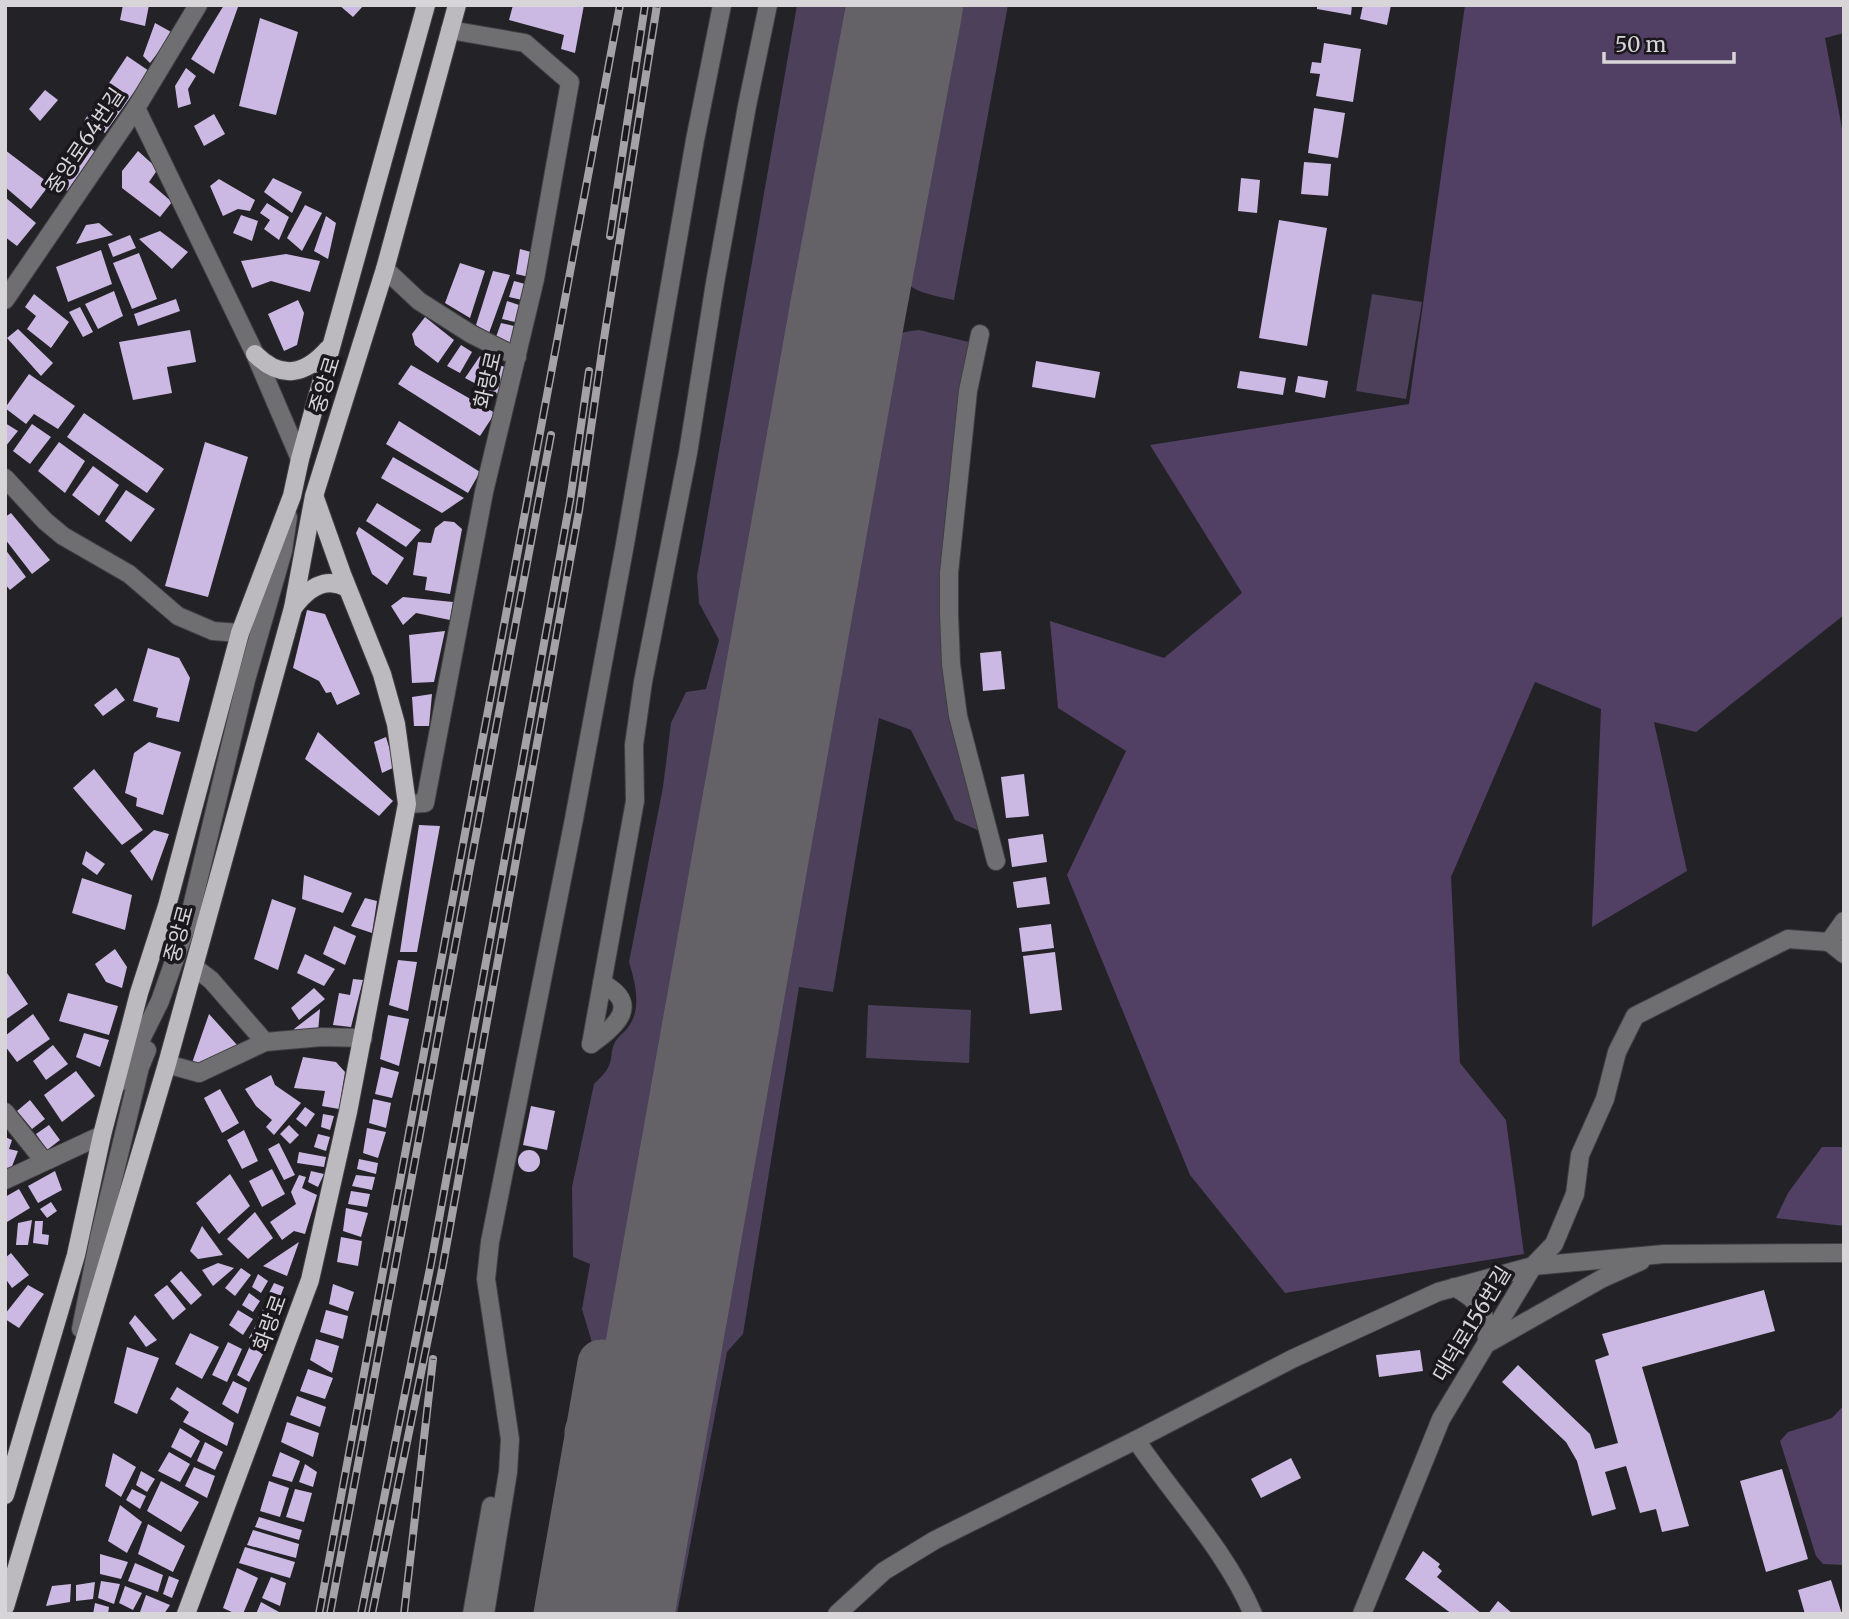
<svg xmlns="http://www.w3.org/2000/svg" width="1849" height="1619" viewBox="0 0 1849 1619" font-family="Merriweather,'Noto Sans KR',serif">
	<style>
		.green { fill: #4c405b }
		.forest { fill: #514064 }
		.lines { fill: none; stroke-linecap: round; stroke-linejoin: round }
		.taxiway { stroke: #646266; stroke-width: 47 }
		.runway { stroke: #646266; stroke-width: 116 }
		.building { fill: #cbb8e3 }
		.minor-casing { stroke: #403f42; stroke-width: 20 }
		.major-casing { stroke: #403f42; stroke-width: 20 }
		.minor { stroke: #6f6e70; stroke-width: 18 }
		.major { stroke: #bdbabf; stroke-width: 18 }
		.rail-casing { stroke: #a4a2a6; stroke-width: 8 }
		.rail { stroke: #1a181c; stroke-width: 5; stroke-dasharray: 16; stroke-linecap: butt }
		.labels { text-anchor: middle; stroke-width: 7; stroke-linejoin: round; paint-order: stroke }
		.street-label { font-size: 21px; fill: #d7d5d8; stroke: #1a181c }
	</style>
	<rect width="100%" height="100%" fill="#232226"/>
	<g class="green">
		<path d="M797 5H883L634 1389 613 1380 617 1355 593 1346 582 1309 590 1264 573 1257 572 1187 594 1084C600 1078 607 1072 610 1063 612 1057 611 1052 613 1047 616 1036 624 1034 629 1026 642 1007 635 982 629 962L663 787 671 723 686 692 706 689 719 640 699 603 697 576Z"/>
		<path d="M937 5H1008L954 300C919 293 895 288 890 248Z"/>
		<path d="M1372 294 1422 302 1406 399 1356 391Z"/>
		<path d="M919 330 969 342 956 420 944 529 943 646 982 832 955 820 911 730 879 718 833 992 799 987 743 1334 727 1352 677 1614H643L870 362C879 340 896 332 919 330Z"/>
		<path d="M868 1005 971 1010 969 1063 866 1058Z"/>
	</g>
	<g class="forest">
		<path d="M1465 5H1844V33L1825 38 1844 139V615L1696 732 1654 722 1687 871 1592 927 1601 709 1535 682 1451 877 1460 1063 1506 1120 1524 1254 1285 1293 1190 1175 1067 875 1126 751 1058 708 1050 621 1164 658 1242 593 1150 445 1409 404Z"/>
		<path d="M1822 1147H1844V1226L1776 1218 1788 1193Z"/>
		<path d="M1844 1405V1565L1823 1564 1816 1556 1780 1441 1788 1432 1832 1418Z"/>
	</g>
	<g class="lines">
		<g class="taxiway">
			<path d="M588 1432C602 1415 621 1417 641 1411L655 1393"/>
			<path d="M557 1614 601 1363"/>
		</g>
		<path class="runway" d="M616 1614 848 309 905 5"/>
	</g>
	<g class="building">
		<path d="M123 5H149L145 26 120 20Z"/>
		<path d="M224 5 238 7 214 74 191 59Z"/>
		<path d="M339 5H364L353 17Z"/>
		<path d="M513 5H584L575 53 561 49 564 35 509 20Z"/>
		<path d="M1317 5H1352L1351 15 1317 9Z"/>
		<path d="M1363 5H1391L1387 25 1360 19Z"/>
		<path d="M260 18 298 32 276 115 239 106Z"/>
		<path d="M155 23 173 33 150 63 143 56Z"/>
		<path d="M1324 43 1361 49 1353 102 1316 96 1320 74 1310 73 1312 62 1321 63Z"/>
		<path d="M127 56 149 71 105 133 84 121Z"/>
		<path d="M186 68 196 76 188 89 191 104 178 108 175 86Z"/>
		<path d="M45 90 58 100 40 121 29 109Z"/>
		<path d="M1314 108 1345 113 1338 158 1308 153Z"/>
		<path d="M214 114 225 134 204 146 194 126Z"/>
		<path d="M83 142 95 152 67 191 62 187 66 168Z"/>
		<path d="M5 150 50 184 31 209 5 187Z"/>
		<path d="M138 151 158 169 149 182 172 202 160 217 122 188V171Z"/>
		<path d="M1304 162 1331 164 1328 196 1301 194Z"/>
		<path d="M273 178 302 192 292 213 264 192Z"/>
		<path d="M1241 178 1260 180 1257 213 1238 211Z"/>
		<path d="M219 179 255 200 250 211 238 209 223 216 210 186Z"/>
		<path d="M5 197 36 223 17 246 5 237Z"/>
		<path d="M267 203 289 217 279 240 264 229 270 220 260 213Z"/>
		<path d="M305 205 322 213 302 251 287 238Z"/>
		<path d="M241 215 258 221 252 241 233 233Z"/>
		<path d="M326 216 336 223 328 259 314 251Z"/>
		<path d="M1279 220 1327 228 1307 346 1259 338Z"/>
		<path d="M99 223 113 235 76 244 86 225Z"/>
		<path d="M160 231 188 252 172 269 139 239Z"/>
		<path d="M130 235 136 248 113 257 108 244Z"/>
		<path d="M520 249 531 252 529 277 516 274Z"/>
		<path d="M101 250 112 284 68 302 56 267Z"/>
		<path d="M139 253 157 299 132 309 113 263Z"/>
		<path d="M286 254 320 261 310 292 271 281 252 288 241 261Z"/>
		<path d="M460 263 485 271 470 318 445 303Z"/>
		<path d="M493 271 510 275 489 333 476 325Z"/>
		<path d="M514 281 525 284 522 300 509 297Z"/>
		<path d="M114 291 123 316 98 329 85 304Z"/>
		<path d="M34 294 69 322 51 348 27 329 36 316 25 307Z"/>
		<path d="M176 299 180 311 138 326 134 314Z"/>
		<path d="M298 300 304 313 297 345 284 351 268 314Z"/>
		<path d="M507 301 519 305 515 322 502 319Z"/>
		<path d="M80 307 93 332 83 337 69 312Z"/>
		<path d="M425 317 454 340 438 363 415 345 412 334Z"/>
		<path d="M501 323 514 326 510 344 496 337Z"/>
		<path d="M18 329 53 363 41 376 7 338Z"/>
		<path d="M190 330 196 362 167 367 172 393 133 400 119 342Z"/>
		<path d="M461 345 472 352 460 373 447 366Z"/>
		<path d="M480 356 491 361 478 385 465 378Z"/>
		<path d="M1036 361 1100 372 1095 398 1032 387Z"/>
		<path d="M496 364 508 368 496 397 482 389Z"/>
		<path d="M411 365 495 413 480 436 398 384Z"/>
		<path d="M1240 371 1286 378 1283 395 1237 388Z"/>
		<path d="M29 374 75 406 58 429 34 414 26 424 5 408Z"/>
		<path d="M1298 376 1328 381 1325 398 1295 392Z"/>
		<path d="M84 413 164 469 147 493 67 437Z"/>
		<path d="M399 421 480 472 468 493 386 444Z"/>
		<path d="M5 423 18 431 5 447Z"/>
		<path d="M32 424 51 437 30 464 13 451Z"/>
		<path d="M59 442 85 461 65 493 38 471Z"/>
		<path d="M205 442 248 457 208 597 165 586Z"/>
		<path d="M393 457 464 498 442 513 381 478Z"/>
		<path d="M93 466 119 485 99 516 72 495Z"/>
		<path d="M126 490 155 509 131 542 105 521Z"/>
		<path d="M377 503 421 530 406 547 366 521Z"/>
		<path d="M11 513 50 560 32 574 5 539V517Z"/>
		<path d="M444 521 454 522 462 529 450 594 425 590 427 577 413 575 418 542 431 543 435 528Z"/>
		<path d="M359 527 404 558 387 585 372 574 356 533Z"/>
		<path d="M5 549 26 577 10 590 5 584Z"/>
		<path d="M403 597 453 602 450 620 416 613 403 625 391 606Z"/>
		<path d="M307 610 325 614 360 694 337 705 331 692 326 693 319 681 293 668Z"/>
		<path d="M445 631 434 682 412 683 409 635Z"/>
		<path d="M148 648 179 658 190 678 179 722 156 717 158 708 133 701Z"/>
		<path d="M1001 651 1005 689 983 691 980 653Z"/>
		<path d="M116 688 125 700 103 716 94 705Z"/>
		<path d="M432 694 429 726H414L412 697Z"/>
		<path d="M318 732 393 801 379 816 305 759Z"/>
		<path d="M386 737 395 767 382 773 374 742Z"/>
		<path d="M149 742 181 752 163 815 136 806 137 798 125 793 134 753Z"/>
		<path d="M94 769 143 830 122 845 73 788Z"/>
		<path d="M1024 774 1029 816 1006 818 1001 777Z"/>
		<path d="M419 825 440 826 417 952H400Z"/>
		<path d="M154 830 169 834 152 881 130 851Z"/>
		<path d="M1043 834 1047 862 1012 867 1008 839Z"/>
		<path d="M86 851 105 864 97 875 82 864Z"/>
		<path d="M304 875 352 893 343 913 302 899Z"/>
		<path d="M1046 877 1050 904 1017 908 1013 882Z"/>
		<path d="M82 878 132 895 125 930 72 913Z"/>
		<path d="M365 898 377 901 372 933 351 926Z"/>
		<path d="M272 899 296 908 278 970 254 959Z"/>
		<path d="M1051 924 1054 948 1022 952 1019 928Z"/>
		<path d="M334 926 356 936 345 965 323 954Z"/>
		<path d="M115 949 127 967 122 988 106 982 95 964Z"/>
		<path d="M1055 952 1062 1010 1030 1014 1023 956Z"/>
		<path d="M305 954 335 969 324 986 297 973Z"/>
		<path d="M398 960 417 962 408 1011 389 1005Z"/>
		<path d="M5 970 28 1004 5 1020Z"/>
		<path d="M353 979 363 980 351 1027 333 1025 339 993 350 995Z"/>
		<path d="M314 988 325 999 299 1020 291 1008Z"/>
		<path d="M68 993 118 1006 109 1035 59 1021Z"/>
		<path d="M320 1009 318 1032 295 1035 294 1029Z"/>
		<path d="M33 1014 50 1039 17 1062 5 1046V1036Z"/>
		<path d="M209 1014 238 1046 199 1065 192 1063Z"/>
		<path d="M388 1015 409 1019 399 1066 380 1059Z"/>
		<path d="M84 1033 109 1040 100 1067 76 1057Z"/>
		<path d="M53 1045 68 1064 46 1080 33 1061Z"/>
		<path d="M303 1057 336 1062 345 1072 339 1109 322 1106 325 1091 294 1088Z"/>
		<path d="M381 1067 399 1072 392 1098 375 1094Z"/>
		<path d="M76 1071 95 1096 62 1122 44 1095Z"/>
		<path d="M271 1075 275 1085 301 1103 274 1135 266 1127 272 1120 256 1106 245 1089Z"/>
		<path d="M220 1089 239 1123 222 1133 204 1098Z"/>
		<path d="M373 1099 391 1103 386 1128 369 1123Z"/>
		<path d="M30 1100 45 1119 32 1129 17 1111Z"/>
		<path d="M531 1106 555 1111 547 1150 523 1145Z"/>
		<path d="M305 1107 315 1114 306 1127 296 1119Z"/>
		<path d="M323 1114 334 1116 330 1130 321 1127Z"/>
		<path d="M49 1125 60 1140 47 1150 36 1134Z"/>
		<path d="M289 1125 299 1135 290 1144 280 1134Z"/>
		<path d="M367 1128 386 1132 378 1158 363 1153Z"/>
		<path d="M244 1130 258 1161 242 1169 227 1140Z"/>
		<path d="M318 1134 330 1137 326 1151 314 1147Z"/>
		<path d="M5 1137 12 1140 9 1149 18 1151 11 1169 5 1167Z"/>
		<path d="M279 1143 295 1175 284 1180 268 1149Z"/>
		<circle cx="529" cy="1161" r="11"/>
		<path d="M299 1152 326 1157 324 1167 297 1163Z"/>
		<path d="M359 1159 378 1163 376 1174 357 1169Z"/>
		<path d="M272 1169 285 1194 262 1207 249 1181Z"/>
		<path d="M55 1171 62 1190 38 1203 28 1186Z"/>
		<path d="M311 1171 324 1174 318 1187 308 1182Z"/>
		<path d="M230 1174 250 1206 219 1234 196 1203Z"/>
		<path d="M299 1175 306 1177 302 1188 317 1195 305 1234 294 1231 282 1240 270 1222 296 1204 291 1192Z"/>
		<path d="M356 1175 375 1177 372 1190 352 1186Z"/>
		<path d="M19 1189 30 1208 7 1222 5 1219V1197Z"/>
		<path d="M351 1191 370 1194 367 1207 348 1204Z"/>
		<path d="M51 1202 57 1211 47 1218 40 1209Z"/>
		<path d="M346 1208 368 1213 361 1237 343 1231Z"/>
		<path d="M255 1212 273 1238 248 1259 227 1239Z"/>
		<path d="M32 1220 28 1245H16L18 1223Z"/>
		<path d="M35 1221H43L42 1234 49 1235 48 1245 33 1243Z"/>
		<path d="M202 1226 223 1255 198 1259 190 1251Z"/>
		<path d="M341 1237 362 1241 358 1266 337 1262Z"/>
		<path d="M299 1242 287 1276 263 1266Z"/>
		<path d="M11 1253 29 1275 12 1288 5 1278V1258Z"/>
		<path d="M218 1263 234 1268 213 1286 202 1270Z"/>
		<path d="M241 1268 251 1275 235 1296 225 1288Z"/>
		<path d="M181 1271 202 1295 191 1305 170 1281Z"/>
		<path d="M258 1274 268 1281 261 1293 252 1287Z"/>
		<path d="M274 1283 284 1287 278 1302 267 1297Z"/>
		<path d="M333 1284 354 1292 348 1311 329 1304Z"/>
		<path d="M28 1285 44 1294 19 1328 5 1319V1314Z"/>
		<path d="M167 1285 186 1309 173 1320 154 1295Z"/>
		<path d="M1764 1290 1775 1331 1642 1367 1689 1526 1662 1532 1656 1509 1640 1513 1626 1466 1605 1472 1616 1509 1592 1516 1577 1461 1566 1442 1502 1382 1518 1365 1590 1434 1595 1449 1618 1443 1595 1360 1609 1355 1602 1334Z"/>
		<path d="M249 1293 260 1301 253 1312 242 1305Z"/>
		<path d="M266 1304 277 1309 269 1325 258 1318Z"/>
		<path d="M238 1310 253 1319 243 1335 229 1325Z"/>
		<path d="M326 1310 348 1316 343 1339 320 1332Z"/>
		<path d="M135 1315 157 1340 146 1347 129 1323Z"/>
		<path d="M257 1323 270 1331 262 1347 249 1338Z"/>
		<path d="M190 1333 219 1347 202 1379 175 1364Z"/>
		<path d="M316 1339 339 1346 332 1373 310 1360Z"/>
		<path d="M228 1342 242 1349 227 1382 212 1375Z"/>
		<path d="M250 1346 263 1354 249 1382 237 1375Z"/>
		<path d="M127 1347 159 1358 137 1414 114 1403Z"/>
		<path d="M1420 1350 1423 1371 1379 1377 1376 1355Z"/>
		<path d="M308 1369 333 1378 325 1399 300 1391Z"/>
		<path d="M233 1381 247 1388 238 1414 222 1404Z"/>
		<path d="M177 1387 234 1423 227 1446 183 1422 189 1412 170 1399Z"/>
		<path d="M297 1396 326 1407 320 1427 290 1415Z"/>
		<path d="M287 1422 319 1433 313 1457 281 1442Z"/>
		<path d="M180 1428 200 1441 191 1458 171 1447Z"/>
		<path d="M205 1442 223 1452 215 1470 197 1461Z"/>
		<path d="M169 1452 190 1464 180 1482 158 1471Z"/>
		<path d="M280 1452 300 1461 292 1482 272 1476Z"/>
		<path d="M113 1453 136 1467 121 1497 105 1486Z"/>
		<path d="M1291 1458 1301 1478 1261 1498 1251 1479Z"/>
		<path d="M305 1464 317 1472 313 1487 299 1482Z"/>
		<path d="M194 1467 215 1476 207 1498 185 1486Z"/>
		<path d="M1782 1469 1808 1559 1766 1572 1740 1481Z"/>
		<path d="M141 1471 155 1479 147 1492 136 1485Z"/>
		<path d="M161 1481 199 1502 181 1532 147 1511Z"/>
		<path d="M269 1481 289 1488 280 1517 260 1511Z"/>
		<path d="M132 1489 146 1496 140 1509 126 1500Z"/>
		<path d="M295 1489 312 1493 304 1522 286 1517Z"/>
		<path d="M120 1505 142 1522 127 1553 108 1541Z"/>
		<path d="M259 1517 302 1530 299 1540 255 1527Z"/>
		<path d="M148 1524 185 1546 173 1572 138 1554Z"/>
		<path d="M253 1530 299 1544 296 1558 247 1545Z"/>
		<path d="M245 1547 295 1562 290 1578 239 1563Z"/>
		<path d="M1423 1551 1440 1564 1438 1567 1442 1571 1437 1577 1482 1614H1452L1405 1579Z"/>
		<path d="M100 1554 128 1562 121 1579 100 1574Z"/>
		<path d="M135 1563 163 1575 158 1592 128 1581Z"/>
		<path d="M237 1568 258 1578 243 1614H236L223 1608Z"/>
		<path d="M169 1576 179 1580 172 1598 163 1594Z"/>
		<path d="M271 1577 286 1583 280 1606 262 1598Z"/>
		<path d="M1831 1580 1842 1614H1805L1798 1590Z"/>
		<path d="M101 1581 120 1584 114 1604 98 1598Z"/>
		<path d="M95 1582 93 1599 76 1601V1585Z"/>
		<path d="M71 1584 70 1602 46 1606 52 1586Z"/>
		<path d="M125 1586 142 1593 133 1610 119 1603Z"/>
		<path d="M146 1595 170 1605 164 1614 140 1612Z"/>
		<path d="M1498 1601 1513 1614H1488Z"/>
		<path d="M261 1602 279 1612 278 1614H256Z"/>
		<path d="M95 1603 109 1607 108 1614H93Z"/>
	</g>
	<g class="lines">
		<defs>
			<g id="minor">
				<path d="M136 108 255 354 300 459"/>
				<path d="M385 269 419 301 471 334 517 357"/>
				<path d="M5 300 136 108 198 5"/>
				<path d="M980 334 968 391 949 573V614L951 664 958 716 996 861"/>
				<path d="M5 478 45 521 63 536 129 574 178 616 213 631 240 633"/>
				<path d="M407 804 425 803 484 492 535 279 570 82 525 43 450 30"/>
				<path d="M1829 942 1844 921"/>
				<path d="M1829 942 1844 954"/>
				<path d="M194 967 211 980 265 1042"/>
				<path d="M591 1044 635 801 634 745 643 682 688 453 715 283 747 106 768 5"/>
				<path d="M591 1044C617 1026 641 1004 602 983"/>
				<path d="M167 1064 199 1073 265 1042 322 1037 363 1038"/>
				<path d="M120 1082 160 1001 189 919 246 680 283 551 288 517"/>
				<path d="M5 1112 44 1161"/>
				<path d="M5 1180 102 1135"/>
				<path d="M1454 1287C1479 1300 1488 1313 1487 1342"/>
				<path d="M81 1329 99 1238 140 1067 147 1050"/>
				<path d="M1490 1342 1603 1278 1641 1261"/>
				<path d="M1136 1440C1175 1498 1225 1549 1253 1614"/>
				<path d="M472 1614 491 1506"/>
				<path d="M485 1614 508 1472 510 1439 486 1279 490 1242 574 819 625 544 695 140 722 5"/>
				<path d="M837 1614 884 1571 935 1540 1136 1440 1292 1359 1438 1292 1533 1266 1664 1254 1844 1253"/>
				<path d="M1362 1614 1441 1419 1533 1266 1554 1244 1575 1194 1580 1155 1605 1099 1617 1052 1635 1016 1788 939 1829 942"/>
			</g>
			<g id="major">
				<path d="M255 354C281 380 305 375 328 349"/>
				<path d="M293 608C306 590 325 575 347 588"/>
				<path d="M5 1495 76 1255 102 1135 139 993 167 906 240 633 292 496 300 459 426 5"/>
				<path d="M5 1607 167 1064 293 608 314 496 385 269 457 5"/>
				<path d="M186 1614 310 1280 348 1112 407 804 396 724 382 674 342 574 315 498"/>
			</g>
		</defs>
		<use href="#minor" class="minor-casing"/>
		<use href="#major" class="major-casing"/>
		<use href="#minor" class="minor"/>
		<use href="#major" class="major"/>
		<defs>
			<g id="rail">
				<path d="M610 236 645 5"/>
				<path d="M319 1614 620 5"/>
				<path d="M330 1614 551 435"/>
				<path d="M361 1614 431 1263 570 501 589 371"/>
				<path d="M372 1614 443 1265 579 511 603 345 657 5"/>
				<path d="M404 1614 433 1359"/>
			</g>
		</defs>
		<use href="#rail" class="rail-casing"/>
		<use href="#rail" class="rail"/>
	</g>
	<g class="labels">
		<g class="street-label">
			<text transform="translate(85 141) rotate(-56)" y="7">중앙로64번길</text>
			<text transform="translate(488 380) rotate(-77)" y="7">화랑로</text>
			<text transform="translate(325 385) rotate(-73)" y="7">중앙로</text>
			<text transform="translate(179 934) rotate(-75)" y="7">중앙로</text>
			<text transform="translate(270 1323) rotate(-70)" y="7">화랑로</text>
			<text transform="translate(1472 1324) rotate(-59)" y="7">대덕로156번길</text>
		</g>
	</g>
	<rect width="1849" height="1619" fill="none" stroke="#d7d5d8" stroke-width="14"/>
	<path d="M1604 52v10h130v-10" fill="none" stroke="#d7d5d8" stroke-width="3.5"/>
	<text x="1615" y="52" font-size="21" fill="#d7d5d8" stroke="#1a181c" stroke-width="5" paint-order="stroke">50 m</text>
</svg>
